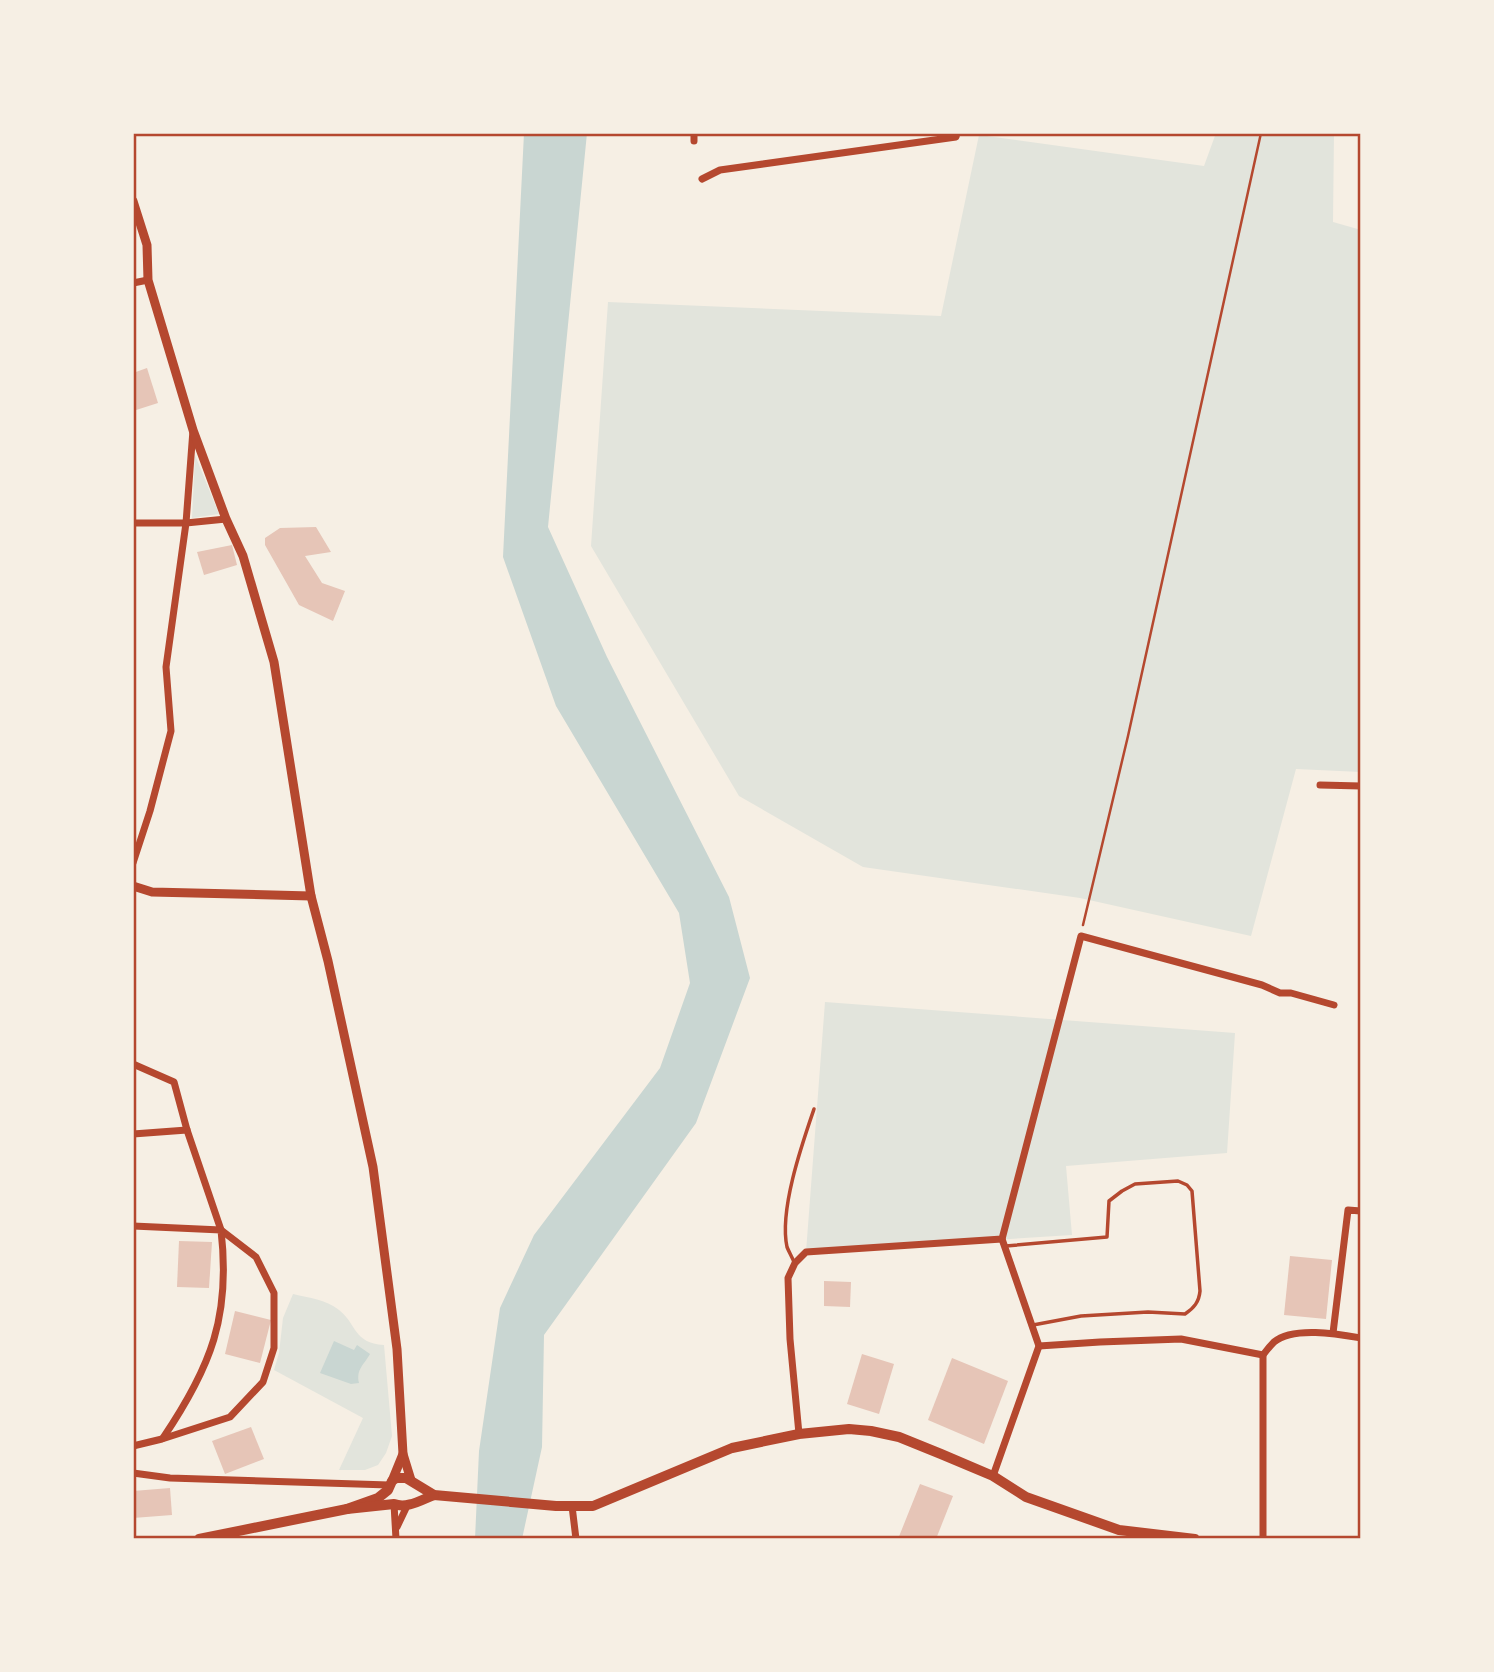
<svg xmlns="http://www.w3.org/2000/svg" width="1494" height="1672" viewBox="0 0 1494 1672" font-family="'Nunito Sans',sans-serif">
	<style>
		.green { fill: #e2e4dc }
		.water { fill: #c9d6d2 }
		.building { fill: #e6c5b7 }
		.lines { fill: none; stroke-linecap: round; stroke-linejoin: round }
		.path { stroke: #b5482f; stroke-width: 2.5 }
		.service { stroke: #b5482f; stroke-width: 3.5 }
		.minor { stroke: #b5482f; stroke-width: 7 }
		.tertiary { stroke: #b5482f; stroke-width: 9 }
		.secondary { stroke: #b5482f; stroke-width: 10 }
		.neatline { fill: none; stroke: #b5482f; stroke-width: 2.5 }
	</style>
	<rect width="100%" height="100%" fill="#f6efe4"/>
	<g class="green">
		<path d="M1216 133H1334L1333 222 1361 230V772L1296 769 1251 936 1080 898 863 867 739 796 591 546 608 302 941 316 979 135 1204 166Z"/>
		<path d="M195 455 219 514 192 518Z"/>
		<path d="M825 1002 1235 1033 1227 1153 1066 1166 1072 1235 806 1252Z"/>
		<path d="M293 1294C310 1298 325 1299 339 1310 357 1324 353 1343 384 1345L392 1436 386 1453 378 1465 365 1470H339L363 1418 274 1370 279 1353 283 1318Z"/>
	</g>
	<g class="water">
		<path d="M524 133H587L548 527 607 657 729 897 750 978 696 1123 544 1335 542 1447 522 1539H475L479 1451 500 1308 534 1235 660 1068 690 983 679 913 556 706 503 557Z"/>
		<path d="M334 1341 354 1350 357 1345 370 1354C364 1365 356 1369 359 1383L351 1384 320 1373Z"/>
	</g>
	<g class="building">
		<path d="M147 368 158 403 133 411V373Z"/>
		<path d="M316 527 331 552 305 556 322 583 345 591 333 621 299 605 265 545V538L280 528Z"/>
		<path d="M232 545 237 565 204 575 197 552Z"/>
		<path d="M179 1241 212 1242 209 1288 177 1287Z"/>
		<path d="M1290 1256 1332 1260 1326 1319 1284 1315Z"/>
		<path d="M824 1281 851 1282 850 1307 824 1306Z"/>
		<path d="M235 1311 271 1320 260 1363 225 1354Z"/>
		<path d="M862 1354 894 1364 879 1414 847 1404Z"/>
		<path d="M952 1358 1008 1381 984 1444 928 1420Z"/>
		<path d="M251 1427 264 1459 225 1474 212 1441Z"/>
		<path d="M920 1484 953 1496 936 1539H898Z"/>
		<path d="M170 1488 172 1515 133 1518V1491Z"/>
	</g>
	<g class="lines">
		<path class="path" d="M1083 925 1128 736 1261 133"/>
		<g class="service">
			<path d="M1006 1246 1107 1237 1109 1201 1122 1191 1135 1184 1178 1181 1187 1185 1192 1191 1200 1291C1199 1302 1194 1308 1185 1314L1148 1312 1081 1316 1033 1325"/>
			<path d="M794 1262C792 1257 789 1252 787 1247 779 1210 802 1144 814 1109"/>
		</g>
		<g class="minor">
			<path d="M694 141V133"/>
			<path d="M702 179 720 170 956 137 957 133"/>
			<path d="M133 283 148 280"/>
			<path d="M133 523H186L226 519"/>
			<path d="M1320 785 1361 786"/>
			<path d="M133 863 150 811 171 731 166 667 186 523 193 430"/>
			<path d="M133 1064 174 1082 187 1130 221 1230 256 1257 274 1293V1348L263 1382 230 1417 162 1439 133 1446"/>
			<path d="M133 1134 187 1130"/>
			<path d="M133 1226 221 1230C231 1316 211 1367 163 1438"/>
			<path d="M1333 1333 1348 1210 1361 1211"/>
			<path d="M1039 1346 1100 1342 1181 1339 1263 1355"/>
			<path d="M799 1434 790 1339 788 1278 795 1263 806 1252 1002 1239 1081 936 1262 985 1280 993H1291L1334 1005"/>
			<path d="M133 1473 170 1478 389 1485"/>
			<path d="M993 1476 1039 1346 1002 1239"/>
			<path d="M394 1504 396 1539"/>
			<path d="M572 1506 576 1539"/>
			<path d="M397 1527 407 1506"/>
			<path d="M1263 1539V1355C1266 1351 1270 1346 1274 1342 1293 1326 1338 1334 1361 1338"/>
		</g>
		<g class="tertiary">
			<path d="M133 201 147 245 148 280 193 430 226 519 243 556 274 662 311 896 328 961 373 1167 397 1349 403 1454 411 1480"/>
			<path d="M133 886 152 892 311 896"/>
			<path d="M392 1481 403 1454"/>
		</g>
		<g class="secondary">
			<path d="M347 1509 378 1498 388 1490 392 1481 396 1478H406L434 1495 556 1506H593L732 1448 799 1434 849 1429 871 1431 899 1437 941 1454 993 1476 1026 1497 1119 1530 1195 1539"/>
			<path d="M199 1539 347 1509 394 1504C407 1509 421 1500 434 1495"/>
		</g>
	</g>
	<rect width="1494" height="1672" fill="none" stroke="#f6efe4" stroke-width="270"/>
	<rect x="135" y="135" width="1224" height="1402" class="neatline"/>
</svg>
